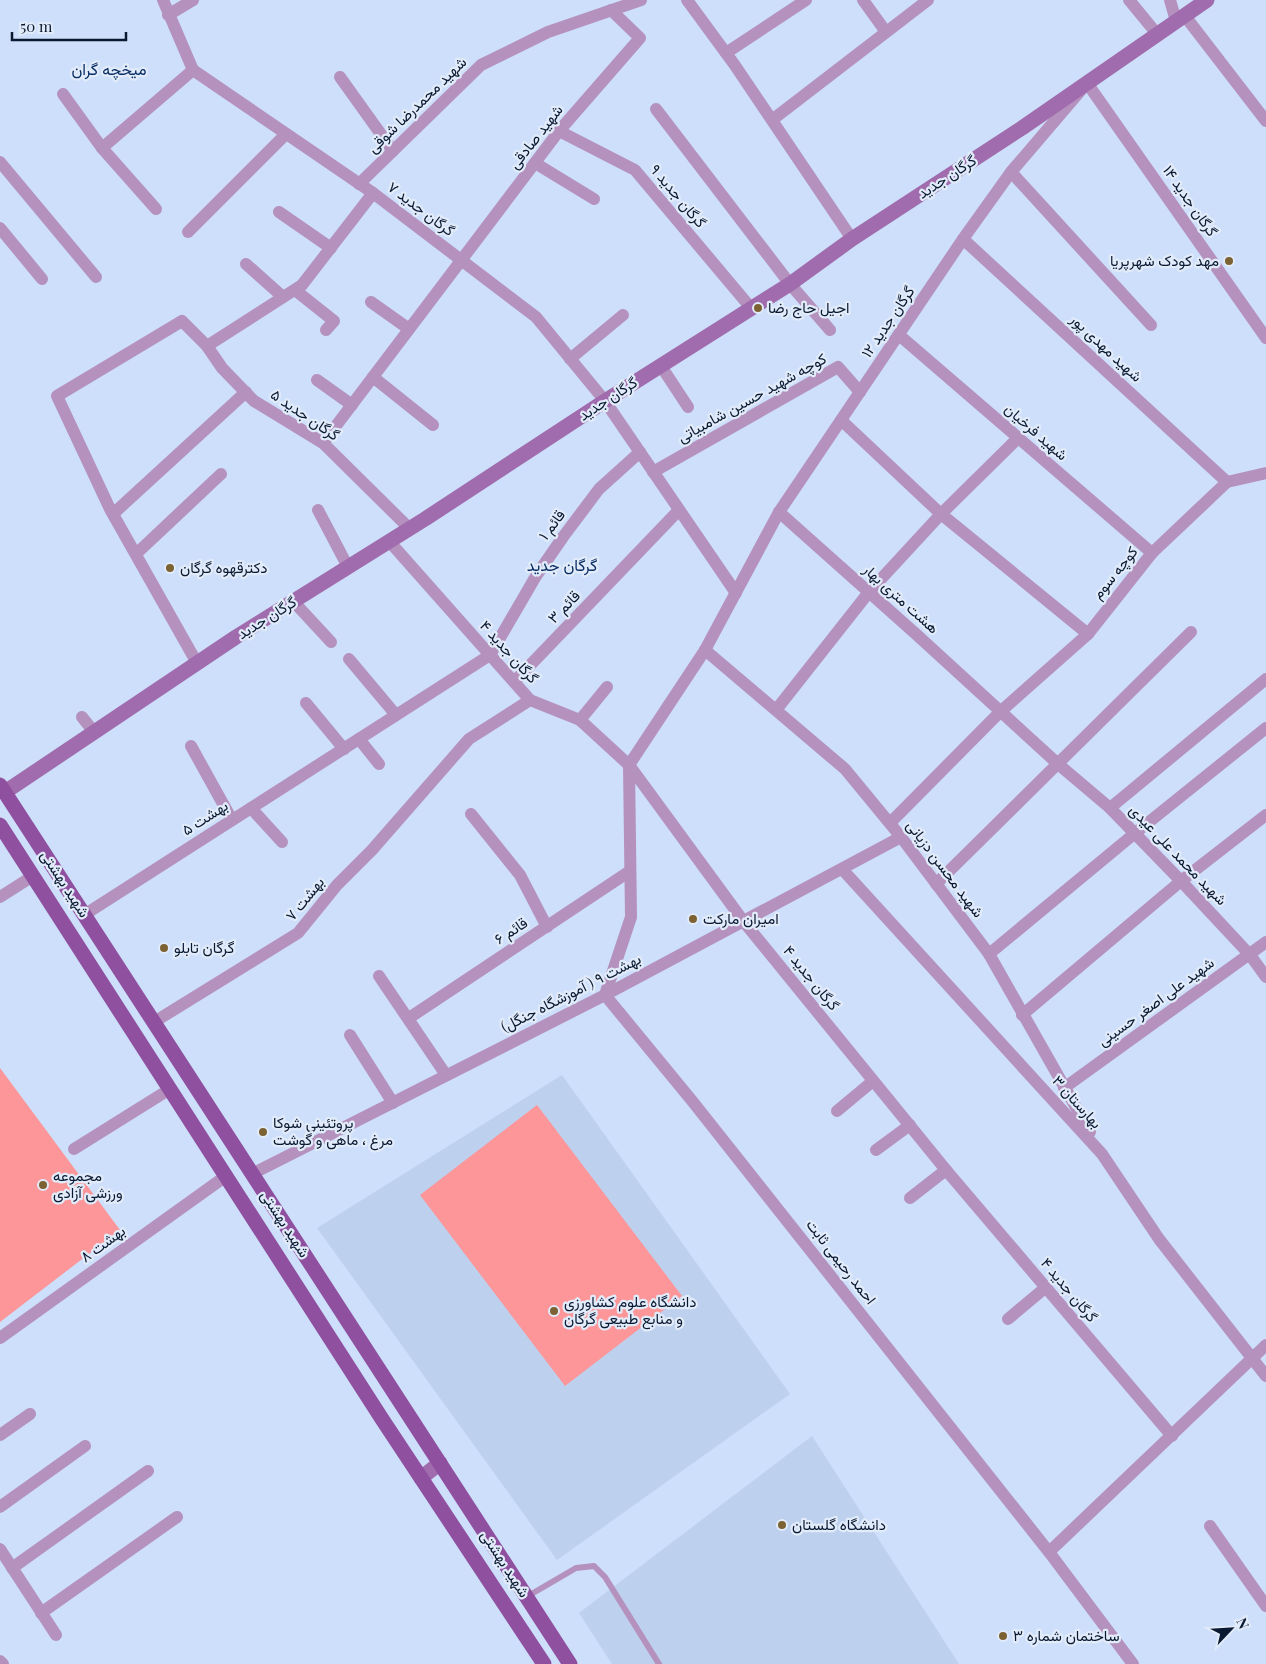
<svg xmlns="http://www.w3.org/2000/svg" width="1266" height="1664" viewBox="0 0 1266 1664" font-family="'Playfair Display',Vazirmatn,serif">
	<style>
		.built { fill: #bdd0ee }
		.green { fill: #fc9698 }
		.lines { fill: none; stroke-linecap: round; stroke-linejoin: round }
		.service { stroke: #b592be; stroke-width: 6 }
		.minor { stroke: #b592be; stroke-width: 12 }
		.secondary { stroke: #a06cad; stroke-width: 15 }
		.primary { stroke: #9050a0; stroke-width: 15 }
		.poi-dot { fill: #7c6133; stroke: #e2ebf9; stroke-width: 2 }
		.labels { text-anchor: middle; stroke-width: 4.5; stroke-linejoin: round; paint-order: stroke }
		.street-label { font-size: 15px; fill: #091931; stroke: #e2ebf9 }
		.poi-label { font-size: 15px; fill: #091931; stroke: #e2ebf9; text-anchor: start }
		.neighbourhood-label { font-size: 16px; fill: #0a2f66; stroke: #e2ebf9 }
	</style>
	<rect width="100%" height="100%" fill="#cddffa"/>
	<g class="built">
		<path d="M562 1075 790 1394 557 1560 317 1228Z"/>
		<path d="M812 1436 959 1664H612L579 1613Z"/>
	</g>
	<g class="green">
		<path d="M0 1068 120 1230 0 1322Z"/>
		<path d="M537 1105 682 1296 565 1386 420 1195Z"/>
	</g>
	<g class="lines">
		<path class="service" d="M528 1596 576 1568 594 1566 605 1577 659 1664"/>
		<g class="minor">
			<path d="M163 0 193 70"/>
			<path d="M687 0 734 64 852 239"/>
			<path d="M863 0 886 32"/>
			<path d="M1129 0 1157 34"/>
			<path d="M1170 0 1176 21"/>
			<path d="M168 15 193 0"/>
			<path d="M1185 16 1266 121"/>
			<path d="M726 53 806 0"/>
			<path d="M193 70 373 193 536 317 605 401 736 593"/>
			<path d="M340 77 393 151"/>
			<path d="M63 94 102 148 156 209"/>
			<path d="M656 109 790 284 830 330"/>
			<path d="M772 120 928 0"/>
			<path d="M559 131 635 170 751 308"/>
			<path d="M102 148 193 70"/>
			<path d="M0 162 96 277"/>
			<path d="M535 163 594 199"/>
			<path d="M1011 172 1151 325"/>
			<path d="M359 184 481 65 548 32 641 0"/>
			<path d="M279 212 331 248"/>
			<path d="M0 228 42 279"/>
			<path d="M188 232 286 134"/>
			<path d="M963 239 1227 482"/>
			<path d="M246 264 283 297"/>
			<path d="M295 290 334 321 326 330"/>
			<path d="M371 302 409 329"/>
			<path d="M899 335 1152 553"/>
			<path d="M207 346 302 285 373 193"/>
			<path d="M570 359 623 315"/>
			<path d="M661 366 688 407"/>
			<path d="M373 377 433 425"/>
			<path d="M317 380 352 405"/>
			<path d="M841 420 941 514 1088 634"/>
			<path d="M323 443 559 131 640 38 611 10"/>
			<path d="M653 472 838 367 860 392"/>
			<path d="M318 510 348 567"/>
			<path d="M779 512 917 635 1058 764 1110 808 1181 881 1250 955 1266 977"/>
			<path d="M113 514 246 392"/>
			<path d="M389 541 530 700 580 720 629 765 744 922 946 1170 1172 1436"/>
			<path d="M136 554 221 474"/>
			<path d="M293 601 331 642"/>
			<path d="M705 650 845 769 901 837 989 954 1090 1132"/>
			<path d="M349 659 396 715"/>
			<path d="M197 663 110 509 57 396 182 321 207 346 222 368 254 401 323 443 410 529"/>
			<path d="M514 682 679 510"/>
			<path d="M306 703 344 749"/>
			<path d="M776 710 869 592 941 514 1018 438"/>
			<path d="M82 717 94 732"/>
			<path d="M580 720 607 687"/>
			<path d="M359 739 379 764"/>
			<path d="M191 746 232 820"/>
			<path d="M629 765 705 650 779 512 841 420 963 239 1011 172 1087 83 1266 338"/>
			<path d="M629 765 631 917 605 995 693 1102 1049 1552 1133 1664"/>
			<path d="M251 808 282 842"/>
			<path d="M1110 808 1266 679"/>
			<path d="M471 814 520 875 547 927"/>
			<path d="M890 823 1000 712 1088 634 1152 553 1227 482 1266 473"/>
			<path d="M842 869 1102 1154 1159 1239 1266 1376"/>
			<path d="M936 884 1191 632"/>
			<path d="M0 897 33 876"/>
			<path d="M84 915 490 655 536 576 563 537 599 489 640 452"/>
			<path d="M989 954 1134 834 1266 728"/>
			<path d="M379 976 446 1075"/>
			<path d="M1022 1015 1181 881 1266 815"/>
			<path d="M409 1018 630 871"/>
			<path d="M154 1022 298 933 337 885 372 850 469 739 530 700"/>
			<path d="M350 1035 393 1103"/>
			<path d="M1064 1088 1266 942"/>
			<path d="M837 1111 873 1081"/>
			<path d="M74 1149 170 1089"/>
			<path d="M876 1150 910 1125"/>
			<path d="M252 1174 605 995 901 837"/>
			<path d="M910 1198 946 1170"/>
			<path d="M1008 1319 1045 1288"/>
			<path d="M0 1338 226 1176"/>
			<path d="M0 1435 30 1414"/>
			<path d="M0 1507 85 1446"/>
			<path d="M1210 1526 1266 1606"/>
			<path d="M0 1549 56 1635"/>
			<path d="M1049 1552 1266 1345"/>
			<path d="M12 1568 148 1471"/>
			<path d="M41 1613 177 1517"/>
			<path d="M0 1661 3 1664"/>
		</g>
		<g class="secondary">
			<path d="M5 792 236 637 425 519 605 401 790 284 852 239 1022 128 1207 0"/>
			<path d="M421 1478 440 1463"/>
		</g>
		<g class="primary">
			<path d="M0 785 570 1664"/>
			<path d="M0 825 382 1419 544 1664"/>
		</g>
	</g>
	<g class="poi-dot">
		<circle cx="1229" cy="261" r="5"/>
		<circle cx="758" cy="308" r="5"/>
		<circle cx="170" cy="568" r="5"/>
		<circle cx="693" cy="919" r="5"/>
		<circle cx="164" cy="948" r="5"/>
		<circle cx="263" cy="1132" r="5"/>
		<circle cx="43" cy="1185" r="5"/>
		<circle cx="554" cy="1311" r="5"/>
		<circle cx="782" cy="1525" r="5"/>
		<circle cx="1003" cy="1636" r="5"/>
	</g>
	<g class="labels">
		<g class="street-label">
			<text transform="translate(417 105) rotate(-44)" y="5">شهید محمدرضا شوقی</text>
			<text transform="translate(536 137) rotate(-52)" y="5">شهید صادقی</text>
			<text transform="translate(947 177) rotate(-33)" y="5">گرگان جدید</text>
			<text transform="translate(678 196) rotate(50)" y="5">گرگان جدید ۹</text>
			<text transform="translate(1190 201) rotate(55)" y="5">گرگان جدید ۱۴</text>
			<text transform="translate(421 209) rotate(37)" y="5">گرگان جدید ۷</text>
			<text transform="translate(888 322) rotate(-56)" y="5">گرگان جدید ۱۲</text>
			<text transform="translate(1106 348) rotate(43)" y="5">شهید مهدی پور</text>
			<text transform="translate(752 398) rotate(-29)" y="5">کوچه شهید حسین شامبیاتی</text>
			<text transform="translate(608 399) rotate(-33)" y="5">گرگان جدید</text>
			<text transform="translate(305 415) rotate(34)" y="5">گرگان جدید ۵</text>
			<text transform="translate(1036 432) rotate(41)" y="5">شهید فرخیان</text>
			<text transform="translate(552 525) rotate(-54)" y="5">۱ قائم</text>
			<text transform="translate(1115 573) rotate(-51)" y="5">کوچه سوم</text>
			<text transform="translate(901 599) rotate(42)" y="5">هشت متری بهار</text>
			<text transform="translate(564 607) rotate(-46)" y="5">۳ قائم</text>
			<text transform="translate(267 618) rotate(-32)" y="5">گرگان جدید</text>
			<text transform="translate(509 652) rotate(48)" y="5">گرگان جدید ۴</text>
			<text transform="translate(205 818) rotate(-33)" y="5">بهشت ۵</text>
			<text transform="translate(1178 855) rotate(46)" y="5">شهید محمد علی عیدی</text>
			<text transform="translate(945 869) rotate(53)" y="5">شهید محسن دزیانی</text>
			<text transform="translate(65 884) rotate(57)" y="5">شهید بهشتی</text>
			<text transform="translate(305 899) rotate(-51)" y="5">بهشت ۷</text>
			<text transform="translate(511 931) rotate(-33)" y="5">قائم ۶</text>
			<text transform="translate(811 978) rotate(51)" y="5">گرگان جدید ۴</text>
			<text transform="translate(571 993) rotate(-27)" y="5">بهشت ۹ ( آموزشگاه جنگل)</text>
			<text transform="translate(1156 1002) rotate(-36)" y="5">شهید علی اصغر حسینی</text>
			<text transform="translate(1077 1102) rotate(48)" y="5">بهارستان ۳</text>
			<text transform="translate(285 1224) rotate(57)" y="5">شهید بهشتی</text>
			<text transform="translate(103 1244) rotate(-36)" y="5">۸ بهشت</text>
			<text transform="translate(841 1262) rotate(52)" y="5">احمد رحیمی ثابت</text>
			<text transform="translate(1069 1290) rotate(50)" y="5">گرگان جدید ۴</text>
			<text transform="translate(505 1564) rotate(57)" y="5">شهید بهشتی</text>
		</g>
		<g class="poi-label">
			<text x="1219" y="266" text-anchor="end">مهد کودک شهرپریا</text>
			<text x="768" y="313">اجیل حاج رضا</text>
			<text x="180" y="573">دکترقهوه گرگان</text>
			<text x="703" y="924">امیران مارکت</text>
			<text x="174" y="953">گرگان تابلو</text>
			<text x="273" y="1128">پروتئینی شوکا<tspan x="273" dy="17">مرغ‌ ، ماهی و گوشت</tspan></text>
			<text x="53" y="1181">مجموعه<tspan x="53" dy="17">ورزشی آزادی</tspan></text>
			<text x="564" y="1307">دانشگاه علوم کشاورزی<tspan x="564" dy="17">و منابع طبیعی گرگان</tspan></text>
			<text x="792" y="1530">دانشگاه گلستان</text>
			<text x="1013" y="1641">ساختمان شماره ۳</text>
		</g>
		<g class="neighbourhood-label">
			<text x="109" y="75">میخچه گران</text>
			<text x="562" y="571">گرگان جدید</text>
		</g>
	</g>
	<g transform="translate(1231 1629) rotate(65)" stroke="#e2ebf9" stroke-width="4" paint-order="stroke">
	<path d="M0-4L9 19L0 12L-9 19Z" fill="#091931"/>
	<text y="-8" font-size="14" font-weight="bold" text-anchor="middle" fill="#091931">N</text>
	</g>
	<path d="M12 32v8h114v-8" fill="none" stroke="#091931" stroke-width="2.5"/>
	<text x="20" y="32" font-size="15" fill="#091931" stroke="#e2ebf9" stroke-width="4" paint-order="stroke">50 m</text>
</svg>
